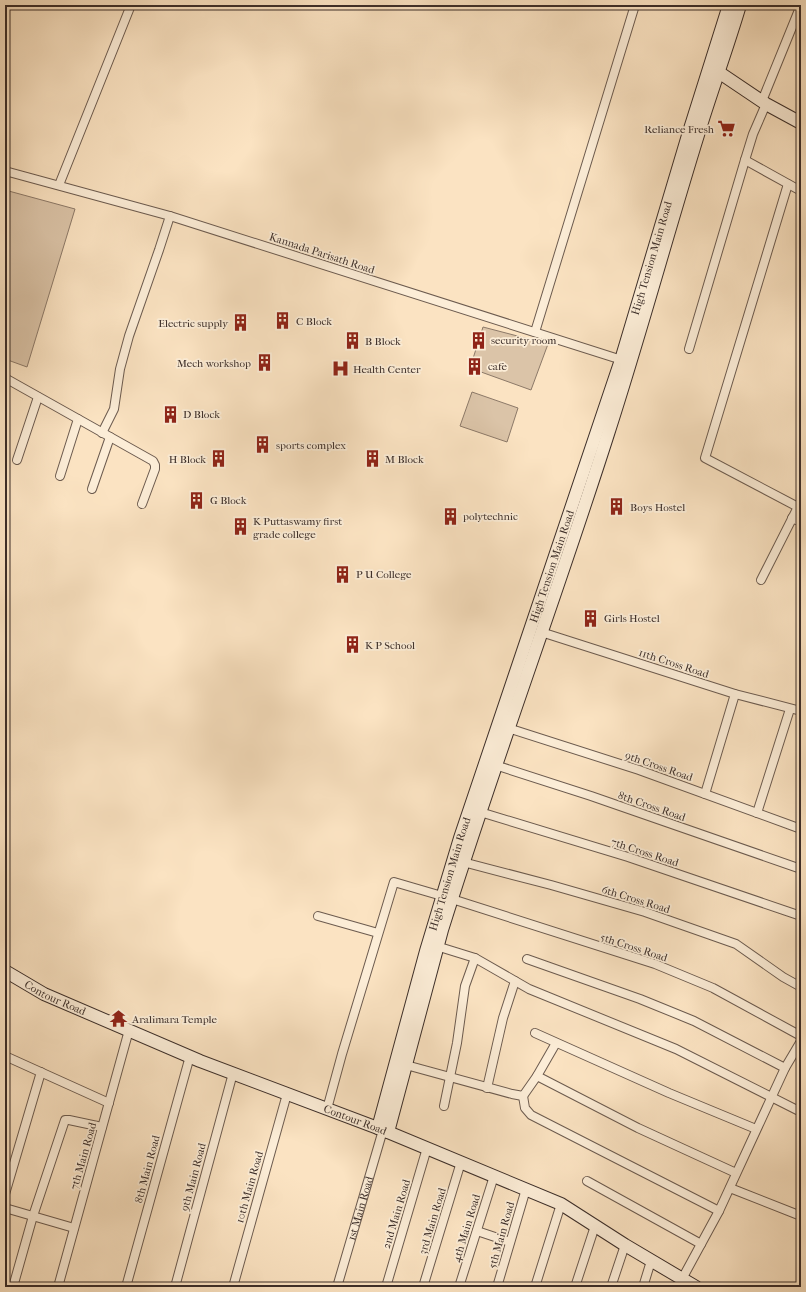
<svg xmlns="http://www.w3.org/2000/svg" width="806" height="1292" viewBox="0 0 806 1292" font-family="'IM FELL French Canon',serif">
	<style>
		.green { fill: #dbc4a8; stroke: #8c7968 }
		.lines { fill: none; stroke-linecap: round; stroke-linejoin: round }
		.street-casing { stroke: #6c5b4f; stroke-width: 10 }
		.secondary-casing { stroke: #3c2e29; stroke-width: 14 }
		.street { stroke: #fcedd7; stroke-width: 8 }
		.secondary { stroke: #fcedd7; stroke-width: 12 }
		.labels { text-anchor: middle; stroke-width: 3.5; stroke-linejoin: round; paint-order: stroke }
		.poi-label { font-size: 11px; fill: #3c2e29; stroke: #fcedd7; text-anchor: start }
		.street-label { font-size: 11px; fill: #3c2e29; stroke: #fcedd7 }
	</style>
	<rect width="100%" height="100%" fill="#fbe3c2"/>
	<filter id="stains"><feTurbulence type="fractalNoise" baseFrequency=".005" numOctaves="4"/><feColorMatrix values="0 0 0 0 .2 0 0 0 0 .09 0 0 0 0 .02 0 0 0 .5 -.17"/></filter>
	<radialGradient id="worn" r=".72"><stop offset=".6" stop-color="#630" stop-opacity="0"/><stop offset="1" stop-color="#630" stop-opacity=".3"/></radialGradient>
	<g class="green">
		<path d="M5 190 75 209 27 367 5 359Z"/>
		<path d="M483 327 548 344 531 390 470 368Z"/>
		<path d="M472 392 518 408 507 442 460 426Z"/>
	</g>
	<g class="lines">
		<defs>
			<g id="street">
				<path d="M762 101 801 5"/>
				<path d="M745 160 801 191"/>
				<path d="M5 171 170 216 625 361"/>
				<path d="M788 184 705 458 798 507"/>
				<path d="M59 185 131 5"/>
				<path d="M535 332 635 5"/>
				<path d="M689 349 745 160 753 134 766 104"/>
				<path d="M5 378 153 461 155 465V469L142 504"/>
				<path d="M102 433 114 409 120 369 129 336 159 250 170 216"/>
				<path d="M17 460 38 397"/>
				<path d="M60 476 78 419"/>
				<path d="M92 489 110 437"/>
				<path d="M792 518 801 522"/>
				<path d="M761 580 801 501"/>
				<path d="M541 632 735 694 801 711"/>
				<path d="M508 728 639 770 801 829"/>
				<path d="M495 765 591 796 801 869"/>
				<path d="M705 794 735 694"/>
				<path d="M480 812 628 857 801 916"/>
				<path d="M757 813 790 709"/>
				<path d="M459 861 551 885 645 912 736 944 783 977 801 987"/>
				<path d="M452 899 655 964 713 988 801 1036"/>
				<path d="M318 916 378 933"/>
				<path d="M433 945 475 958 529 989 676 1049 801 1112"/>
				<path d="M527 959 640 999 694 1021 785 1068"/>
				<path d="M535 1033 669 1093 756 1129"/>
				<path d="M5 1056 109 1103"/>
				<path d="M406 1065 512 1094 523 1096 537 1076 556 1043"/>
				<path d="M537 1076 638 1128 736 1173"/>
				<path d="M487 1088 503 1018 515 981"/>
				<path d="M523 1096 525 1108 531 1115 719 1211"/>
				<path d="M444 1106 457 1043 465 986 475 958"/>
				<path d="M327 1109 342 1054 394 882 442 896"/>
				<path d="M587 1181 701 1244"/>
				<path d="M730 1188 801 1216"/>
				<path d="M5 1194 41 1072"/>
				<path d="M5 1208 74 1228"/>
				<path d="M477 1231 510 1242"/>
				<path d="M682 1279 719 1211 785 1068 801 1041"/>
				<path d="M13 1287 33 1216 65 1120H69L102 1127"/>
				<path d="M58 1287 129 1030"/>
				<path d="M126 1287 190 1056"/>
				<path d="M175 1287 233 1073"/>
				<path d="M233 1287 287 1094"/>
				<path id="s1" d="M337 1287 383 1130"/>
				<path d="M386 1287 427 1148"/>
				<path d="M423 1287 461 1162"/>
				<path d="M459 1287 494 1176"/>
				<path d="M497 1287 526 1189"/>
				<path d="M535 1287 561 1204"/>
				<path d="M575 1287 595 1226"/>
				<path d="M611 1287 625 1245"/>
				<path d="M643 1287 651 1261"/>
			</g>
			<g id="secondary">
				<path d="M714 69 766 104 801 123"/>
				<path id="s2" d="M5 971 44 994 200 1061 383 1130 561 1204 625 1245 696 1287"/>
				<path id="s3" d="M378 1128 426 951 460 838 621 360 689 132 729 5"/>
				<path d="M388 1132 442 930C494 763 555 600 608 434 640 335 667 235 698 135 711 92 727 49 740 5"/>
			</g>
		</defs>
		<use href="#street" class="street-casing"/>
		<use href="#secondary" class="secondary-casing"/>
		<use href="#street" class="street"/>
		<use href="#secondary" class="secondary"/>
	</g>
	<defs>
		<symbol id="supermarket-bare" viewBox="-9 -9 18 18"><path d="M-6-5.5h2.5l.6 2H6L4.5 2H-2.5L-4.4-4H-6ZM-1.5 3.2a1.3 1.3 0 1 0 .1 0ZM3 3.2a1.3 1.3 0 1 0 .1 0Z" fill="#8f2418" stroke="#fcedd7" stroke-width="2.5" paint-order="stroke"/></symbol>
		<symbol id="building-bare" viewBox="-9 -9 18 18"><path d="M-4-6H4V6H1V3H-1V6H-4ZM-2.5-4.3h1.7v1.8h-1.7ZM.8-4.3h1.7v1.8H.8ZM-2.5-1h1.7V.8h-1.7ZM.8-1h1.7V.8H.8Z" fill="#8f2418" stroke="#fcedd7" stroke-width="2.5" paint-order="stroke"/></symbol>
		<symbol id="hospital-bare" viewBox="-9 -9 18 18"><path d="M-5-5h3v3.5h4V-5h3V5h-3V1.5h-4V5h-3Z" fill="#8f2418" stroke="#fcedd7" stroke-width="2.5" paint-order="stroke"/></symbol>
		<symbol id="temple-bare" viewBox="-9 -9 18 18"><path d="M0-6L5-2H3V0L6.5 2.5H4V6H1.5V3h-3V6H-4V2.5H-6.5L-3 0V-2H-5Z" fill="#8f2418" stroke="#fcedd7" stroke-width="2.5" paint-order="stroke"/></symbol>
	</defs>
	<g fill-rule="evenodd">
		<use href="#supermarket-bare" x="714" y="116" width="25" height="25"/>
		<use href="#building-bare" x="270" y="308" width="25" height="25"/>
		<use href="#building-bare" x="228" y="310" width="25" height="25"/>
		<use href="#building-bare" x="466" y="328" width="25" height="25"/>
		<use href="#building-bare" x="340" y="328" width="25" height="25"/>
		<use href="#building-bare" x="252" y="350" width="25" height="25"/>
		<use href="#building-bare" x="462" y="354" width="25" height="25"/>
		<use href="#hospital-bare" x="328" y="356" width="25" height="25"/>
		<use href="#building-bare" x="158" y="402" width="25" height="25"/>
		<use href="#building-bare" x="250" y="432" width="25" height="25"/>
		<use href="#building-bare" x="206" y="446" width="25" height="25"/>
		<use href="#building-bare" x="360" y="446" width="25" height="25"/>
		<use href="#building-bare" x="184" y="488" width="25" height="25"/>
		<use href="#building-bare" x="604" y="494" width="25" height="25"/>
		<use href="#building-bare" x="438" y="504" width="25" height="25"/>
		<use href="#building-bare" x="228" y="514" width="25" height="25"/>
		<use href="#building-bare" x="330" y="562" width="25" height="25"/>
		<use href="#building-bare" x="578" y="606" width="25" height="25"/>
		<use href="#building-bare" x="340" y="632" width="25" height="25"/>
		<use href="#temple-bare" x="106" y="1006" width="25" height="25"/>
	</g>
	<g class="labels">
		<g class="poi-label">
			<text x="714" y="133" text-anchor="end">Reliance Fresh</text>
			<text x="296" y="325">C Block</text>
			<text x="228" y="327" text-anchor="end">Electric supply</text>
			<text x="491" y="344">security room</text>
			<text x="365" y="345">B Block</text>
			<text x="251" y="367" text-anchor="end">Mech workshop</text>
			<text x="488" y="370">cafe</text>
			<text x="353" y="373">Health Center</text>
			<text x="183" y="418">D Block</text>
			<text x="276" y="449">sports complex</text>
			<text x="206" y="463" text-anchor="end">H Block</text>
			<text x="385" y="463">M Block</text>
			<text x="210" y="504">G Block</text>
			<text x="630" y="511">Boys Hostel</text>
			<text x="463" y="520">polytechnic</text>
			<text x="253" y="525">K Puttaswamy first<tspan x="253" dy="13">grade college</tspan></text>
			<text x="356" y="578">P U College</text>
			<text x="604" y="622">Girls Hostel</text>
			<text x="365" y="649">K P School</text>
			<text x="132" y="1023">Aralimara Temple</text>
		</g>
		<g class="street-label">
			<text transform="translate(322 253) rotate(18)" y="4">Kannada Parisath Road</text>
			<text dy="4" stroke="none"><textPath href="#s3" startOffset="912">High Tension Main Road</textPath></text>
			<text dy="4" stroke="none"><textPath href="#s3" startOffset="588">High Tension Main Road</textPath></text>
			<text transform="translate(674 663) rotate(18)" y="4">11th Cross Road</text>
			<text transform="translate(659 766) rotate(19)" y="4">9th Cross Road</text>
			<text transform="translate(652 806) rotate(19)" y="4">8th Cross Road</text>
			<text transform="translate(645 852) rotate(18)" y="4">7th Cross Road</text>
			<text dy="4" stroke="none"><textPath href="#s3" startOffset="264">High Tension Main Road</textPath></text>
			<text transform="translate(636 899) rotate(17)" y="4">6th Cross Road</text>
			<text transform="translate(634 947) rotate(18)" y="4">5th Cross Road</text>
			<text dy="4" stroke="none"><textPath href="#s2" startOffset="57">Contour Road</textPath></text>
			<text dy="4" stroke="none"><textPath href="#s2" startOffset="381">Contour Road</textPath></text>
			<text transform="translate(83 1156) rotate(-74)" y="4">7th Main Road</text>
			<text transform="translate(147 1169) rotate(-75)" y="4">8th Main Road</text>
			<text transform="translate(193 1177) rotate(-75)" y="4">9th Main Road</text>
			<text transform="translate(249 1187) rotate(-74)" y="4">10th Main Road</text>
			<text dy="4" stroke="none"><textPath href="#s1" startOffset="82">1st Main Road</textPath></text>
			<text transform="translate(396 1214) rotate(-73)" y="4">2nd Main Road</text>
			<text transform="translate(432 1221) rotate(-73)" y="4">3rd Main Road</text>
			<text transform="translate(466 1228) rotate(-73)" y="4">4th Main Road</text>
			<text transform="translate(501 1235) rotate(-74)" y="4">5th Main Road</text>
		</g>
	</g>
	<rect width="806" height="1292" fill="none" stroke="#fbe3c2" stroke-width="20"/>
	<rect x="6" y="6" width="794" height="1280" fill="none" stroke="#3c2e29" stroke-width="2"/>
	<rect x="10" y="10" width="786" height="1272" fill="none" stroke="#3c2e29"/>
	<rect width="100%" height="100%" filter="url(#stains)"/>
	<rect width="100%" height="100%" fill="url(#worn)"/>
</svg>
